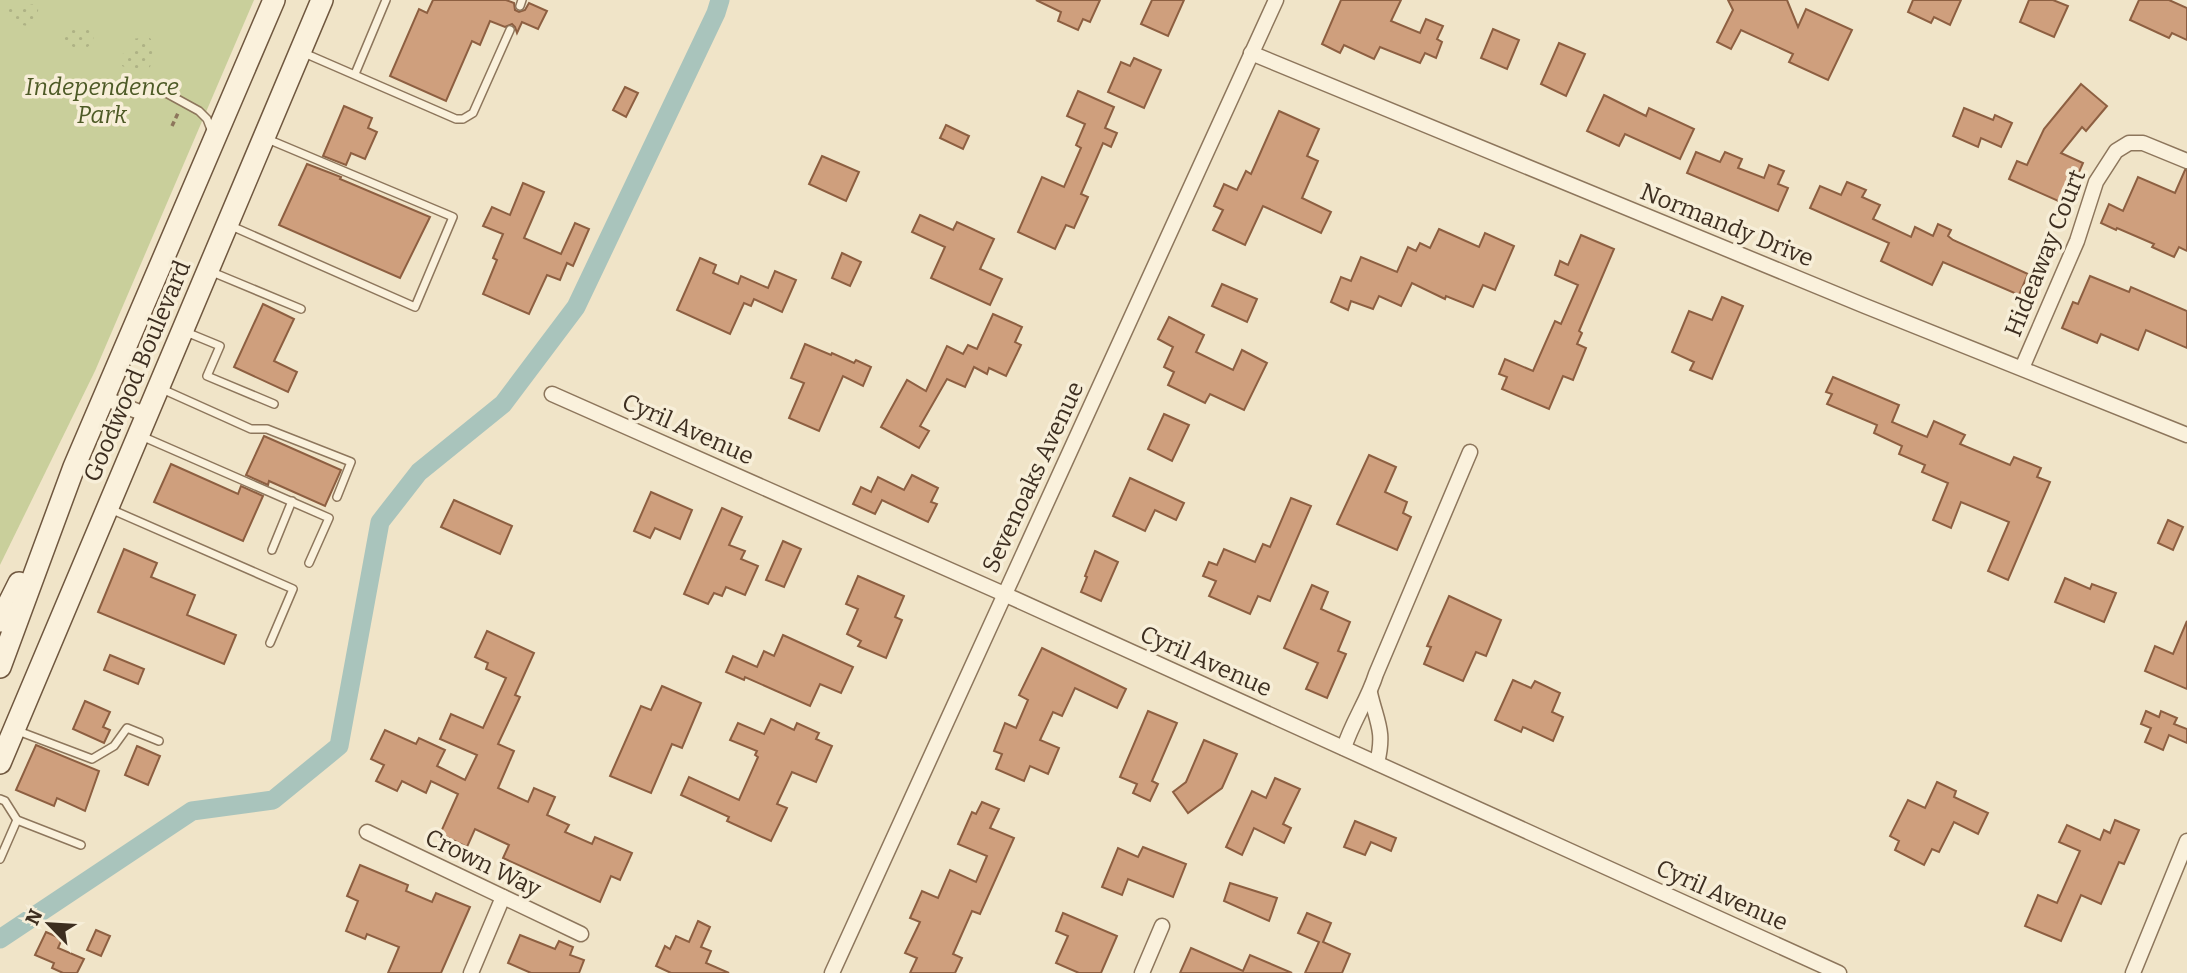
<svg xmlns="http://www.w3.org/2000/svg" width="2187" height="973" viewBox="0 0 2187 973" font-family="Bitter,serif">
	<style>
		.green { fill: #c9cf9b }
		.garden { fill: url(#garden-dots) }
		.lines { fill: none; stroke-linecap: round; stroke-linejoin: round }
		.canal { stroke: #a9c4bc; stroke-width: 19 }
		.building { fill: #cf9f7d; stroke: #8d5f41; stroke-width: 2 }
		.lane-casing { stroke: #8d765c; stroke-width: 10 }
		.street-casing { stroke: #8d765c; stroke-width: 17 }
		.secondary-casing { stroke: #6f573f; stroke-width: 24 }
		.path { stroke: #8d765c; stroke-width: 3.5; stroke-dasharray: 5 3.5; stroke-linecap: butt }
		.lane { stroke: #faf1dc; stroke-width: 7 }
		.street { stroke: #faf1dc; stroke-width: 14 }
		.secondary { stroke: #faf1dc; stroke-width: 21 }
		.labels { text-anchor: middle; stroke-width: 7; stroke-linejoin: round; paint-order: stroke }
		.park-label { font-size: 24px; font-style: italic; fill: #4d5a26; stroke: #f7eed8 }
		.street-label { font-size: 24px; fill: #3d2e20; stroke: #f7eed8 }
	</style>
	<defs>
		<pattern id="garden-dots" width="8" height="8" patternUnits="userSpaceOnUse" patternTransform="scale(1.75)"><rect width="8" height="8" fill="#c9cf9b"/><path d="M2 2h.1M6 6h.1" fill="none" stroke="#aeb285" stroke-width="1.8" stroke-linecap="round"/></pattern>
	</defs>
	<rect width="100%" height="100%" fill="#f0e4c8"/>
	<path class="green" d="M0 0H254L95 371 0 565Z"/>
	<g class="garden">
		<path d="M35 4 38 7C39 16 35 22 27 26L13 23 6 15 7 8Z"/>
		<path d="M91 27 94 29C96 53 75 54 62 38L63 31Z"/>
		<path d="M148 37 151 39 153 57 150 67 139 73 122 66V54L134 52 132 39Z"/>
	</g>
	<g class="lines">
		<path class="canal" d="M0 939 192 811 273 800 339 746 380 522 419 472 503 404 576 307 716 13 720 0"/>
	</g>
	<g class="building">
		<path d="M433 0H506L514 3 515 10 519 12 525 10 529 3 547 11 538 29 522 22 517 33 515 27 512 24 505 27 490 21 480 45 472 41 446 101 390 76 419 9 427 13Z"/>
		<path d="M1036 0H1100L1090 22 1083 19 1078 30 1058 21 1061 12Z"/>
		<path d="M1152 0H1184L1168 36 1141 24Z"/>
		<path d="M1341 0H1401L1391 21 1420 33 1426 19 1443 26 1437 39 1442 42 1436 58 1425 53 1420 63 1380 47 1374 59 1344 45 1340 53 1322 44Z"/>
		<path d="M1728 0H1787L1798 27 1806 9 1852 30 1828 80 1789 62 1793 54 1741 30 1731 49 1717 42 1733 10Z"/>
		<path d="M1913 0H1961L1950 25 1934 17 1931 23 1908 12Z"/>
		<path d="M2029 0H2053L2068 6 2054 37 2020 22Z"/>
		<path d="M2139 0H2169L2187 8V40L2172 33 2169 38 2130 20Z"/>
		<path d="M1493 29 1519 40 1507 69 1481 58Z"/>
		<path d="M1559 43 1585 54 1566 96 1541 84Z"/>
		<path d="M1134 58 1161 70 1144 108 1108 92 1121 62 1130 66Z"/>
		<path d="M2081 84 2107 106 2086 131 2082 127 2061 153 2083 163 2065 204 2009 179 2017 161 2027 165 2044 129Z"/>
		<path d="M625 87 638 93 626 117 613 110Z"/>
		<path d="M1078 91 1114 107 1105 128 1117 133 1111 147 1103 143 1081 194 1088 197 1074 228 1066 225 1055 249 1018 232 1042 177 1064 187 1081 148 1076 145 1085 124 1067 116Z"/>
		<path d="M1604 95 1646 116 1649 108 1694 129 1680 159 1625 134 1619 146 1587 131Z"/>
		<path d="M344 106 372 118 368 128 377 132 365 159 351 153 346 165 323 156Z"/>
		<path d="M1964 108 1993 120 1995 115 2012 123 2001 147 1981 138 1978 147 1953 136Z"/>
		<path d="M1279 111 1319 129 1307 156 1318 161 1302 198 1331 212 1321 233 1263 206 1245 245 1213 230 1223 210 1214 206 1224 184 1237 190 1246 171 1251 174Z"/>
		<path d="M946 125 969 136 963 149 940 138Z"/>
		<path d="M1696 152 1720 162 1725 152 1742 159 1738 168 1764 178 1769 165 1784 171 1778 184 1788 188 1778 211 1687 173Z"/>
		<path d="M822 156 859 172 846 201 809 184Z"/>
		<path d="M307 164 341 177 340 179 430 217 400 278 279 225Z"/>
		<path d="M2185 170H2187V251L2179 247 2174 257 2152 247 2154 244 2117 228 2116 230 2101 223 2109 204 2123 211 2138 177 2175 193Z"/>
		<path d="M1847 182 1866 190 1862 197 1880 205 1873 219 1911 237 1915 227 1933 236 1938 224 1951 230 1948 236 1953 240 2028 274 2019 295 1943 262 1932 285 1881 261 1889 243 1810 208 1820 186 1841 195Z"/>
		<path d="M523 183 544 192 524 238 561 254 575 223 589 229 573 266 567 263 560 280 547 275 529 314 483 294 497 260 493 258 503 234 483 226 492 207 510 215Z"/>
		<path d="M920 215 953 230 957 222 994 239 980 269 1002 279 990 305 931 278 945 247 912 232Z"/>
		<path d="M1439 229 1479 247 1485 233 1514 246 1495 290 1483 285 1473 307 1446 296 1445 299 1412 283 1401 306 1379 296 1373 309 1351 301 1348 310 1331 302 1341 277 1351 281 1361 257 1397 272 1408 247 1416 251 1420 243 1430 248Z"/>
		<path d="M1581 235 1614 249 1579 331 1582 333 1577 344 1586 348 1573 380 1563 376 1549 409 1502 389 1507 377 1499 374 1505 359 1533 371 1555 321 1561 324 1578 285 1555 275 1560 261 1568 265Z"/>
		<path d="M842 253 861 262 850 286 832 278Z"/>
		<path d="M700 258 716 265 713 273 738 284 741 276 768 288 775 271 796 280 782 312 754 299 751 306 744 303 730 334 677 310Z"/>
		<path d="M2090 276 2129 292 2131 287 2187 311V348L2146 330 2138 350 2101 334 2097 343 2062 328 2073 302 2078 304Z"/>
		<path d="M1222 284 1257 299 1247 322 1212 306Z"/>
		<path d="M1722 297 1743 306 1712 379 1690 370 1694 362 1672 352 1689 311 1712 320Z"/>
		<path d="M263 304 294 319 274 361 297 372 288 392 234 367Z"/>
		<path d="M993 314 1022 327 1015 342 1021 345 1006 376 989 368 987 374 974 367 965 387 947 379 920 426 929 431 919 448 881 427 907 380 926 391 947 346 963 354 968 345 977 349Z"/>
		<path d="M1169 317 1204 335 1196 352 1233 370 1242 350 1267 363 1244 410 1210 394 1205 403 1168 385 1174 372 1164 367 1173 347 1158 339Z"/>
		<path d="M805 344 831 355 832 353 854 363 856 360 871 367 863 386 843 376 819 431 789 418 804 383 791 378Z"/>
		<path d="M1833 377 1899 405 1892 422 1927 437 1934 421 1965 435 1960 444 2010 465 2014 457 2041 468 2037 477 2050 482 2008 580 1988 571 2009 522 1961 502 1951 528 1933 520 1948 483 1922 472 1925 465 1899 454 1902 446 1874 433 1877 425 1827 404 1832 394 1826 392Z"/>
		<path d="M1164 414 1189 425 1172 461 1148 449Z"/>
		<path d="M264 436 341 470 325 506 269 481 268 485 246 475Z"/>
		<path d="M1369 455 1396 467 1385 492 1407 502 1403 513 1411 517 1397 550 1337 524Z"/>
		<path d="M171 464 238 494 241 486 263 496 243 541 154 502Z"/>
		<path d="M912 475 938 488 931 502 937 504 928 522 882 500 875 514 853 504 861 487 871 492 878 477 904 490Z"/>
		<path d="M1130 478 1184 503 1176 520 1155 510 1145 531 1113 516Z"/>
		<path d="M651 492 692 510 680 539 655 528 650 538 634 531Z"/>
		<path d="M1291 498 1311 506 1270 601 1258 596 1250 614 1209 596 1216 581 1203 576 1209 562 1217 565 1224 549 1255 562 1263 544 1270 547Z"/>
		<path d="M454 500 512 526 500 554 441 527Z"/>
		<path d="M722 508 742 517 729 545 745 551 741 559 758 566 745 595 726 587 722 596 714 593 708 604 684 594Z"/>
		<path d="M2168 520 2183 527 2173 550 2158 543Z"/>
		<path d="M783 541 801 549 784 587 766 580Z"/>
		<path d="M124 549 157 563 151 577 195 595 187 615 236 635 224 664 98 612Z"/>
		<path d="M1095 551 1118 562 1101 601 1081 592 1087 577 1085 576Z"/>
		<path d="M858 576 904 596 895 617 902 620 886 658 858 646 861 641 847 634 858 609 846 604Z"/>
		<path d="M2065 578 2090 589 2092 584 2116 593 2104 622 2055 602Z"/>
		<path d="M1312 585 1328 592 1321 609 1350 622 1338 651 1346 654 1327 698 1306 689 1318 663 1284 648Z"/>
		<path d="M1449 596 1501 620 1486 656 1476 652 1463 681 1424 664 1431 647 1427 646Z"/>
		<path d="M2187 621V689L2145 671 2155 646 2173 654Z"/>
		<path d="M487 631 534 653 515 695 520 697 498 744 514 751 498 788 528 802 534 788 555 797 547 815 569 825 565 832 592 844 595 837 632 853 620 880 611 876 600 902 503 858 509 845 475 829 467 847 440 834 458 794 431 781 426 793 402 781 397 791 376 781 384 765 371 759 385 730 416 744 419 738 445 750 437 766 465 780 477 755 440 739 451 714 483 728 506 678 486 669 488 663 475 657Z"/>
		<path d="M783 635 853 667 841 693 820 684 810 706 745 677 744 680 726 672 733 656 757 667 764 651 774 656Z"/>
		<path d="M1042 648 1126 689 1117 708 1075 688 1062 716 1053 712 1040 740 1059 748 1048 774 1030 766 1024 781 996 769 1002 754 994 751 1005 723 1016 728 1028 700 1019 695Z"/>
		<path d="M110 655 144 669 138 684 104 670Z"/>
		<path d="M1513 680 1531 688 1535 681 1560 693 1552 712 1563 717 1553 741 1523 727 1521 732 1495 720Z"/>
		<path d="M662 686 701 703 682 748 672 744 651 793 610 776 641 706 651 710Z"/>
		<path d="M85 701 110 712 103 727 110 730 104 743 73 729Z"/>
		<path d="M1148 711 1177 723 1152 781 1158 784 1150 801 1133 793 1137 784 1120 777Z"/>
		<path d="M2146 711 2159 717 2161 711 2177 718 2174 724 2187 729V743L2169 735 2163 750 2145 742 2151 728 2141 724Z"/>
		<path d="M771 719 794 730 797 723 819 733 816 739 832 746 816 782 792 772 777 804 787 808 771 841 727 821 729 817 681 795 689 777 739 800 758 757 755 755 757 751 730 740 738 723 764 734Z"/>
		<path d="M1204 740 1237 754 1222 788 1188 813 1173 792 1186 782Z"/>
		<path d="M36 745 99 771 85 811 57 798 54 806 16 790Z"/>
		<path d="M137 746 160 756 148 785 125 775Z"/>
		<path d="M1275 778 1300 789 1283 824 1291 828 1284 843 1254 828 1242 855 1226 847 1252 791 1266 798Z"/>
		<path d="M1937 782 1956 791 1954 797 1988 813 1978 834 1954 822 1939 852 1932 849 1924 865 1895 850 1899 841 1890 836 1908 800 1925 808Z"/>
		<path d="M982 802 999 809 990 828 1014 838 980 914 972 911 953 954 962 958 955 973H910L917 958 905 953 920 922 910 918 922 891 938 898 950 870 976 882 987 856 958 844 972 812 976 814Z"/>
		<path d="M2115 820 2139 830 2124 864 2119 862 2101 904 2081 895 2061 941 2025 926 2038 895 2057 903 2080 851 2059 842 2067 825 2100 840 2104 830 2110 833Z"/>
		<path d="M1355 821 1396 838 1391 851 1371 842 1365 855 1344 847Z"/>
		<path d="M1143 847 1186 864 1173 897 1128 879 1122 895 1102 887 1118 848 1138 857Z"/>
		<path d="M360 865 408 885 406 891 432 902 436 893 470 907 441 973H388L399 947 367 934 365 939 346 931 358 901 347 896Z"/>
		<path d="M1230 883 1277 898 1269 921 1224 901Z"/>
		<path d="M1063 913 1117 936 1101 973H1079L1056 963 1068 936 1056 931Z"/>
		<path d="M1307 913 1331 923 1323 942 1350 954 1342 973H1305L1319 942 1298 933Z"/>
		<path d="M698 921 710 927 701 947 711 951 706 963 729 973H671L656 966 665 946 670 949 676 936 689 942Z"/>
		<path d="M96 930 110 936 101 956 87 950Z"/>
		<path d="M46 932 62 939 58 948 84 959 77 973H63L52 968 54 963 35 955Z"/>
		<path d="M520 935 555 949 559 941 573 947 570 955 584 960 579 973H531L508 963Z"/>
		<path d="M1191 948 1243 971 1250 955 1292 973H1180Z"/>
	</g>
	<g class="lines">
		<defs>
			<g id="lane">
				<path d="M520 6 522 0"/>
				<path d="M304 53 456 119H463L473 113 510 30"/>
				<path d="M355 74 386 0"/>
				<path d="M157 88 199 111 207 119 212 132"/>
				<path d="M229 225 415 307 453 217 265 138"/>
				<path d="M212 272 301 309"/>
				<path d="M186 332 220 346 207 376 274 404"/>
				<path d="M162 389 251 429H267L351 462 337 497"/>
				<path d="M139 435 329 518 309 563"/>
				<path d="M108 508 293 589 270 643"/>
				<path d="M272 550 292 501"/>
				<path d="M18 731 92 759 114 746 127 728 159 741"/>
				<path d="M0 799 5 801 17 820 81 845"/>
				<path d="M0 859 17 820"/>
			</g>
			<g id="street">
				<path d="M1251 53 1865 306 2187 435"/>
				<path d="M2022 368 2077 241 2096 182 2116 151 2129 143H2143L2187 161"/>
				<path d="M552 394 1004 594 1839 973"/>
				<path d="M104 398 147 415"/>
				<path d="M1370 693C1377 723 1385 731 1377 763"/>
				<path d="M1344 748C1352 722 1368 700 1376 674L1470 452"/>
				<path d="M367 832 581 934"/>
				<path d="M471 973 503 897"/>
				<path d="M832 973 1276 0"/>
				<path d="M1142 973 1162 926"/>
				<path d="M2133 973 2187 841"/>
			</g>
			<g id="secondary">
				<path d="M0 621 19 583"/>
				<path d="M0 667 74 467 274 0"/>
				<path d="M0 763 322 0"/>
			</g>
		</defs>
		<use href="#lane" class="lane-casing"/>
		<use href="#street" class="street-casing"/>
		<use href="#secondary" class="secondary-casing"/>
		<path class="path" d="M172 126 179 111"/>
		<use href="#lane" class="lane"/>
		<use href="#street" class="street"/>
		<use href="#secondary" class="secondary"/>
	</g>
	<g class="labels">
		<g class="park-label">
			<text x="102" y="95">Independence<tspan x="102" dy="28">Park</tspan></text>
		</g>
		<g class="street-label">
			<text transform="translate(1727 225) rotate(22)" y="8">Normandy Drive</text>
			<text transform="translate(2045 253) rotate(-68)" y="8">Hideaway Court</text>
			<text transform="translate(137 371) rotate(-67)" y="8">Goodwood Boulevard</text>
			<text transform="translate(688 429) rotate(24)" y="8">Cyril Avenue</text>
			<text transform="translate(1033 477) rotate(-65)" y="8">Sevenoaks Avenue</text>
			<text transform="translate(1206 661) rotate(24)" y="8">Cyril Avenue</text>
			<text transform="translate(483 863) rotate(26)" y="8">Crown Way</text>
			<text transform="translate(1722 895) rotate(24)" y="8">Cyril Avenue</text>
		</g>
	</g>
	<g transform="translate(49 924) rotate(295)" stroke="#f7eed8" stroke-width="5" paint-order="stroke">
	<path d="M0-5L12 26L0 18L-12 26Z" fill="#3d2e20"/>
	<text y="-10" font-size="19" font-weight="bold" text-anchor="middle" fill="#3d2e20">N</text>
	</g>
</svg>
